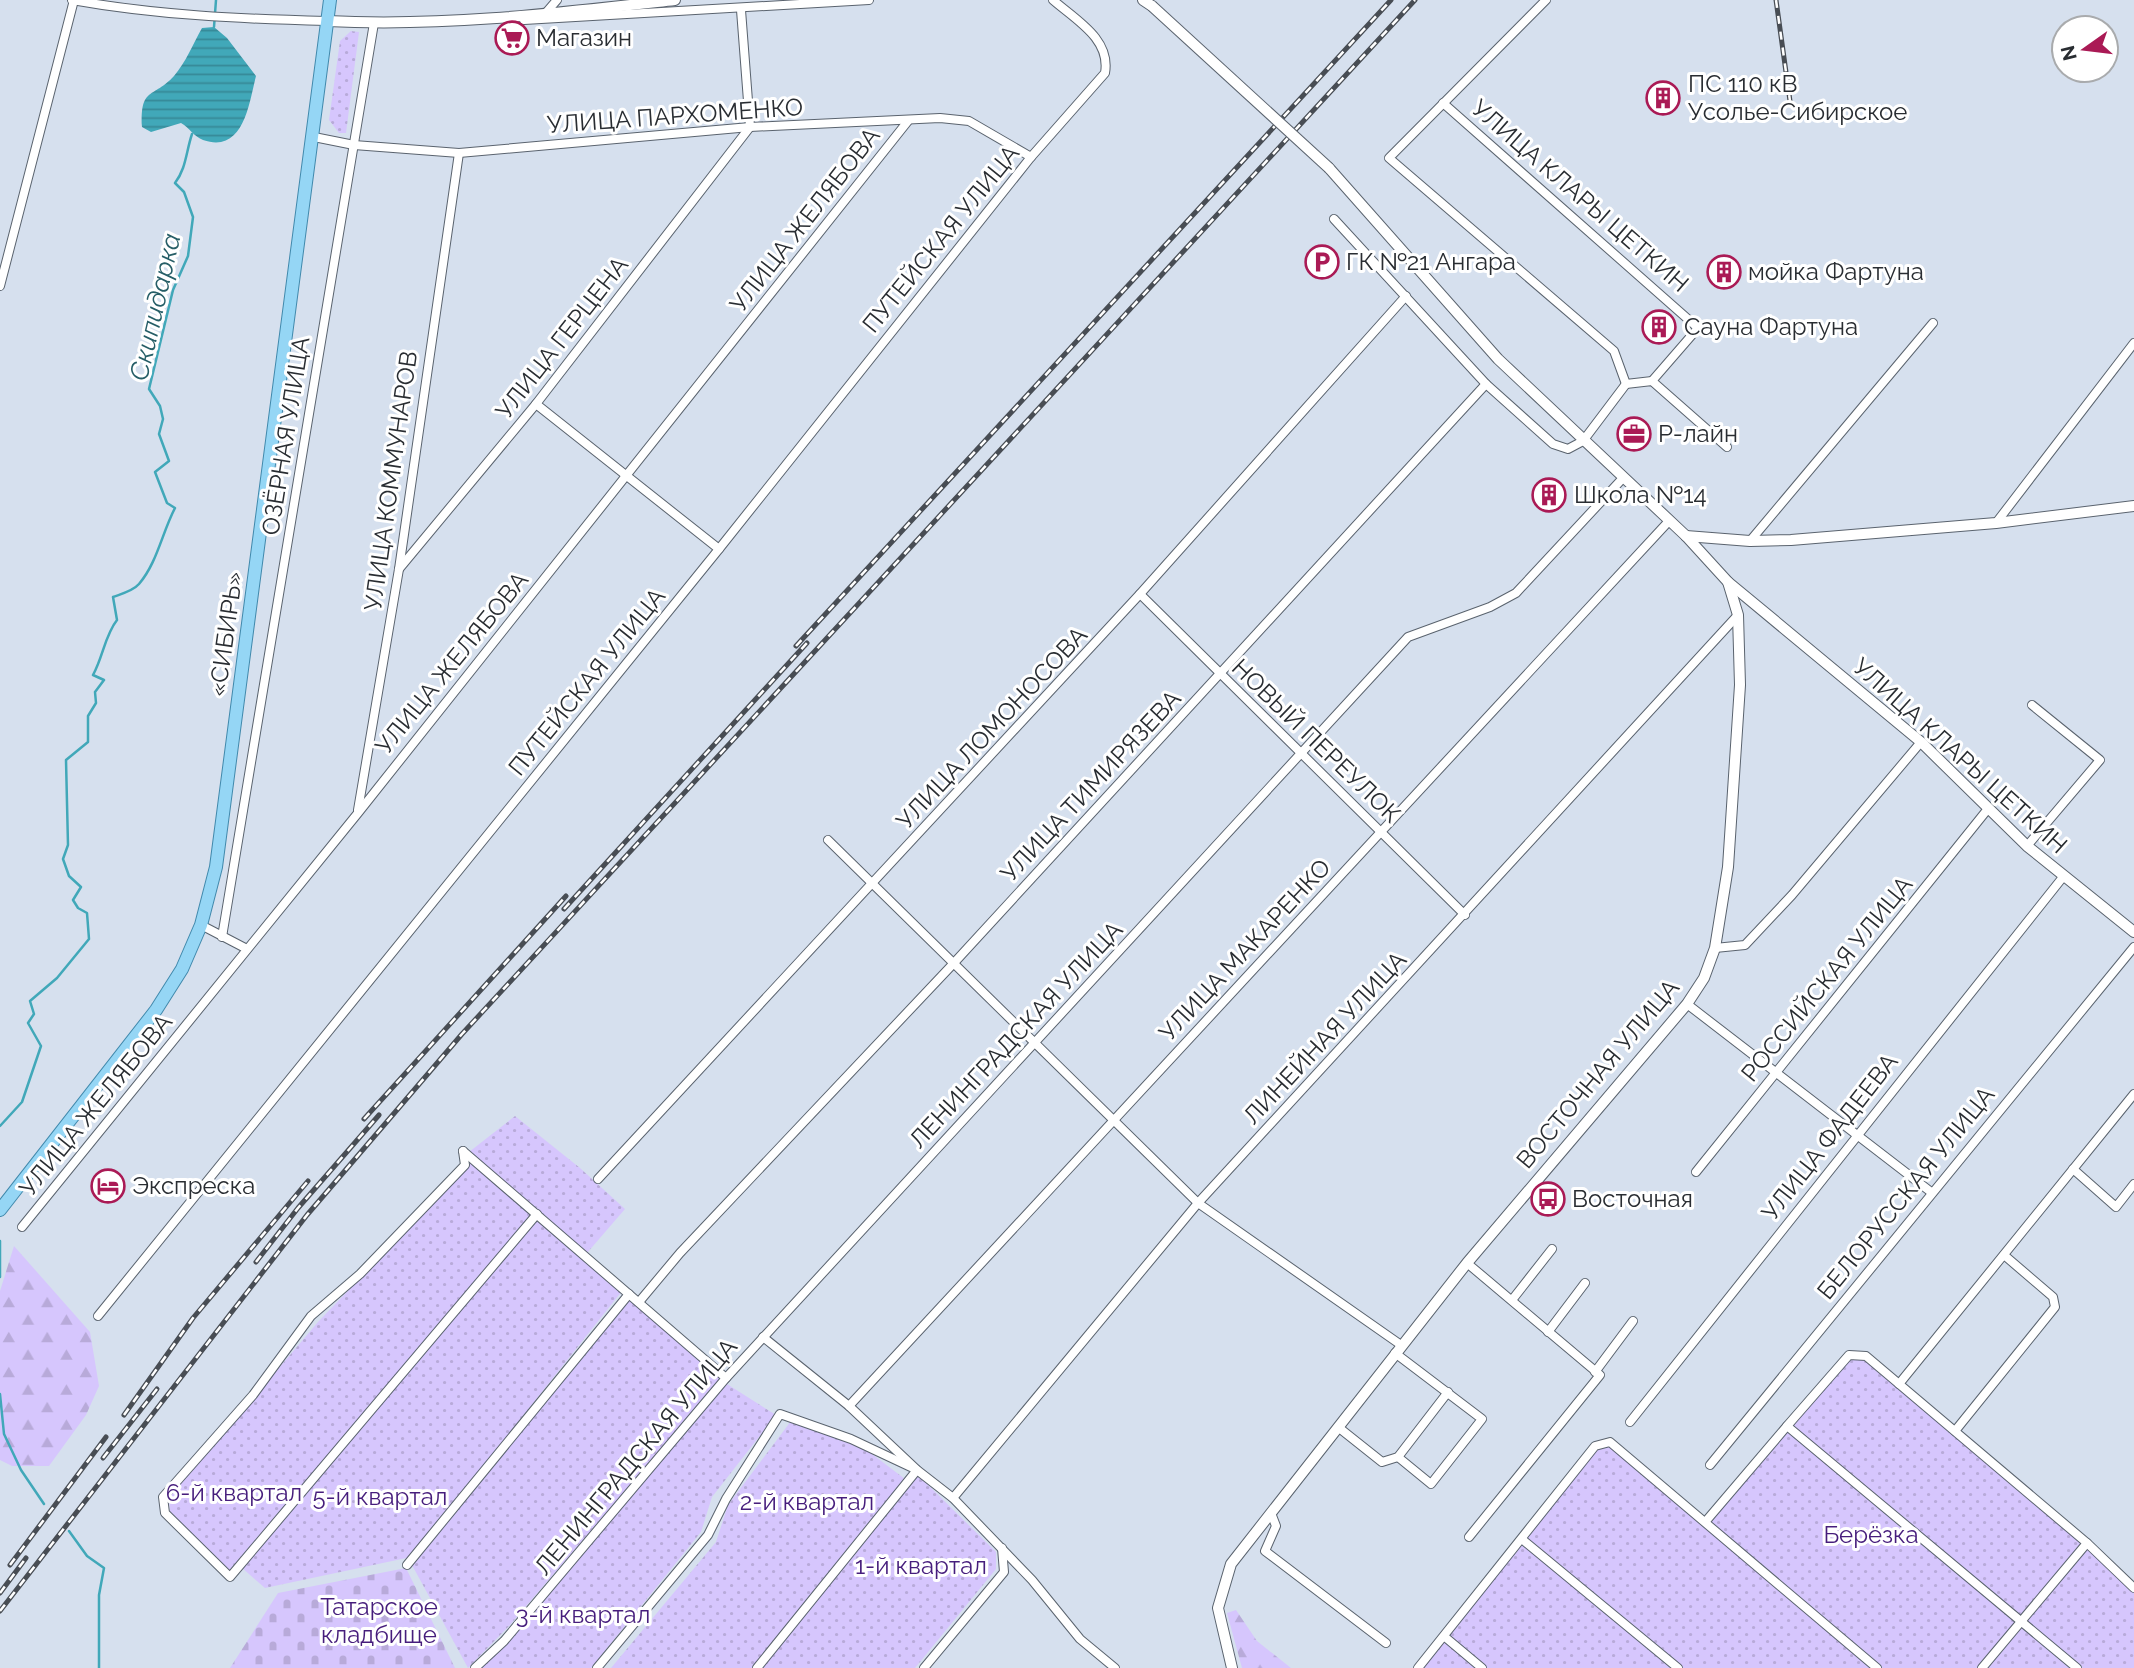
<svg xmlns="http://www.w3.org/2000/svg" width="2134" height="1668" viewBox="0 0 2134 1668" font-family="Raleway,sans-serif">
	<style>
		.green { fill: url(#green-dots) }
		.forest { fill: url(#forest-firs) }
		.cemetery { fill: url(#cemetery-stones) }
		.water { fill: url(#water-rules) }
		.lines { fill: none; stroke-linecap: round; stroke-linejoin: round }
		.stream { stroke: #41a8b9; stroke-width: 2.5 }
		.street-casing { stroke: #5a636e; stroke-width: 10 }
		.secondary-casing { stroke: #5a636e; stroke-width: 12 }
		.primary-casing { stroke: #4189ac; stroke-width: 14 }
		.street { stroke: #fff; stroke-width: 8 }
		.secondary { stroke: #fff; stroke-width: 10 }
		.primary { stroke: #95d6f5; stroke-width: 12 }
		.rail-casing { stroke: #484d54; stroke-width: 5 }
		.rail { stroke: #fff; stroke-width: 2.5; stroke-dasharray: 8; stroke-linecap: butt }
		.secondary-bridge-casing { stroke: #5a636e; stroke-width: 12; stroke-linecap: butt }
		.secondary-bridge { stroke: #fff; stroke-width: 10 }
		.labels { text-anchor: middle; stroke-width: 6; stroke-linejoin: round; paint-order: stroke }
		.poi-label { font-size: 24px; fill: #292d32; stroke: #fff; text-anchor: start }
		.street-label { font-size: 24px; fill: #292d32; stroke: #fff }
		.park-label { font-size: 24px; fill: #461d7c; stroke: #fff }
		.water-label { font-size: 26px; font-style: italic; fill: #265e67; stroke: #fff }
	</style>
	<defs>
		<pattern id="green-dots" width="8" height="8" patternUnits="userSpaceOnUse" patternTransform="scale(1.75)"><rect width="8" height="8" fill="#d6c6fd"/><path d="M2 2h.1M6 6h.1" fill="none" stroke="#b8aad9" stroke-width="1.8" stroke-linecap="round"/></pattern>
		<pattern id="forest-firs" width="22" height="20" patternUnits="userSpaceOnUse" patternTransform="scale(1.75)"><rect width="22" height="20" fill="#d6c6fd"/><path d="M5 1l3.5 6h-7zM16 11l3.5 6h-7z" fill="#b8aad9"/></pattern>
		<pattern id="cemetery-stones" width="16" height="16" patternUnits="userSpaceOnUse" patternTransform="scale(1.75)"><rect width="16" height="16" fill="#d6c6fd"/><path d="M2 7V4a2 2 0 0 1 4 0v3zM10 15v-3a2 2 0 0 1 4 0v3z" fill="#b8aad9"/></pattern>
		<pattern id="water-rules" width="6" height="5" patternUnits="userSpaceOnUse" patternTransform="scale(1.75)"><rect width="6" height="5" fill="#41a8b9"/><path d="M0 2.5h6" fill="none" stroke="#368997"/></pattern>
	</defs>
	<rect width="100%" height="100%" fill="#d6e0ee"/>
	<g class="green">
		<path d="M351 31 359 32 346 133H339L329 120 340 41Z"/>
		<path d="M515 1116 580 1168 625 1209 587 1253 469 1152Z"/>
		<path d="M471 1163 532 1215 229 1571 170 1513 169 1497 318 1322Z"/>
		<path d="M536 1220 622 1291 411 1557 265 1588 241 1567Z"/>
		<path d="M630 1299 722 1378 509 1626 468 1668 412 1565Z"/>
		<path d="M1849 1355 1866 1356 2134 1588V1668H1414L1595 1446 1610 1442 1706 1521Z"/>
		<path d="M727 1384 776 1415 712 1497 701 1532 591 1668H480L507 1643Z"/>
		<path d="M791 1421 860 1445 905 1479 752 1668H611L716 1542 728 1505Z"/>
		<path d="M918 1475 996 1552V1569L915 1668H761Z"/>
	</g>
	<g class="forest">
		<path d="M14 1246 90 1332 99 1386 86 1415 49 1466H12L0 1460V1291Z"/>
		<path d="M1236 1610 1257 1641 1291 1668H1242L1227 1613Z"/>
	</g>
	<path class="cemetery" d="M406 1568 455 1668H230L278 1593Z"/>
	<path class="water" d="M214 27 227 38 256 76C249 103 244 154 203 140 193 136 190 128 181 123L151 132 142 127C140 86 153 99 174 76 186 62 193 44 202 28Z"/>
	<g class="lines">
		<g class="stream">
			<path d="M214 27 216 0"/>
			<path d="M0 1126 22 1102 41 1046 28 1023 34 1014 30 1001 57 978 89 939 87 913 78 908 73 900 81 887 69 876 63 859 68 845 66 760 88 742V716L96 703 95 692 104 680 93 675C103 657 105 635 117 620L113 597C121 594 133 591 139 584 157 563 162 533 175 508L167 503 155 472 169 461 159 434 163 419 160 406 149 389 173 290 188 256 193 217 184 192 175 183C186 169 186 152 192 134"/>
			<path d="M0 1241V1277"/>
			<path d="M0 1394 4 1434 21 1470 44 1504"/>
			<path d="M69 1531 87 1556 104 1568 99 1595V1668"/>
		</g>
		<defs>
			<g id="street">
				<path d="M72 0C156 15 242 19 327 21"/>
				<path d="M1546 0 1389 158 1614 351 1626 384 1652 381 1727 447"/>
				<path d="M544 15 557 0"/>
				<path d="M524 20 869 0"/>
				<path d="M1443 103 1698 328 1652 381"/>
				<path d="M314 137 354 145 459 153 750 127 940 118 969 121 1031 157"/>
				<path d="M1334 219 1486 384"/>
				<path d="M0 286 74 0"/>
				<path d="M536 404 719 549"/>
				<path d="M1996 523 2134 343"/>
				<path d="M1750 541 1933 323"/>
				<path d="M399 569 536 404 750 127 741 10"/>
				<path d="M1140 594 1465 915"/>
				<path d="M358 810 399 569 459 153"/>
				<path d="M828 840 1198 1203 1401 1345"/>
				<path d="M2027 846 2100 760 2032 705"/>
				<path d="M201 925 247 949"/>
				<path d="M222 937 374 23"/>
				<path d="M1715 948 1745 945 1792 895 1921 742"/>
				<path d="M1687 1004 1931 1192"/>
				<path d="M463 1151 465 1165 360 1274 311 1316 253 1395 163 1497 165 1513 230 1577 537 1214"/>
				<path d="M463 1151 726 1378"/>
				<path d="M2073 1169 2116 1207 2134 1184"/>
				<path d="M1696 1172 1987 810"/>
				<path d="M598 1179 1140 594 1406 296"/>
				<path d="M22 1227 358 813 908 121"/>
				<path d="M1467 1263 1600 1375 1469 1537"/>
				<path d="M1512 1300 1552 1249"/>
				<path d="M639 1302 680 1253 953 964 1486 384 1553 444 1568 449 1583 441 1626 384"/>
				<path d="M98 1316 719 549 1031 157 1105 73C1111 39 1076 20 1053 0"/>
				<path d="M1548 1332 1585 1283"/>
				<path d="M763 1337 849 1406 917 1470 953 1498 1032 1580 1080 1639 1115 1668"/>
				<path d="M1395 1353 1482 1419 1431 1484 1398 1457"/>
				<path d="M1595 1372 1633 1321"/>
				<path d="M1899 1384 2134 1094"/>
				<path d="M849 1406 1669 521"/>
				<path d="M1630 1422 2063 877"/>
				<path d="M1338 1427 1382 1462 1398 1457 1448 1392"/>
				<path d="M1955 1431 2055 1307 2053 1297 2004 1255"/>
				<path d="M1710 1465 2134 947"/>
				<path d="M953 1498 1198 1203 1738 615"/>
				<path d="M1271 1513 1276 1526 1265 1551 1386 1643"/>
				<path d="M1706 1521 1787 1426"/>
				<path d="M1523 1540 1678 1668"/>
				<path d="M407 1565 629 1294"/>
				<path d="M1445 1637 1482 1668"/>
				<path d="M475 1668 504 1641 726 1378 1408 637 1490 607 1516 593 1623 478"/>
				<path d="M597 1668 708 1535 726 1499 780 1414 851 1439 917 1470 757 1668"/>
				<path d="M924 1668 1004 1572 1002 1548"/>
				<path d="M1418 1668 1595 1446 1610 1442 1877 1668"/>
				<path d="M1982 1668 2087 1543"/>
				<path d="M2077 1668 1787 1426 1849 1355 1866 1356 2087 1543 2134 1588"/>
			</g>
			<g id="secondary">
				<path d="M1143 0 1152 6"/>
				<path d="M327 21C444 27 559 13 675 0"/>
				<path d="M1686 536 1750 541 1791 540 1996 523 2134 506"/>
				<path d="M1728 582 1921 742 2027 846 2134 932"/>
				<path d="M1232 1668 1218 1608 1231 1564 1467 1263 1687 1004 1704 978 1715 948 1728 867 1740 685 1738 615 1728 582 1686 536 1498 359 1329 168"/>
			</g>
			<path id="primary" d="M0 1210 156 1010 182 969 201 925 216 867 330 0"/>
		</defs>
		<use href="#street" class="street-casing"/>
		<use href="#secondary" class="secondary-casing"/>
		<use href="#primary" class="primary-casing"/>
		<use href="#street" class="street"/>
		<use href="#secondary" class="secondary"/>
		<use href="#primary" class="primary"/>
		<defs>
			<g id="rail">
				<path d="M1776 0 1790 101"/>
				<path d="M796 646 1391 0"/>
				<path d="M564 909 807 643"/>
				<path d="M364 1119 566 896"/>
				<path d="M256 1262 298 1208 379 1115"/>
				<path d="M124 1415 193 1318 308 1181"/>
				<path d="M103 1458 157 1389"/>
				<path d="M10 1565 106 1437"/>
				<path d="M0 1593 26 1558"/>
				<path d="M0 1611 307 1215 462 1034 1415 0"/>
			</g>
		</defs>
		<use href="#rail" class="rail-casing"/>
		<use href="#rail" class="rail"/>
		<defs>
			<path id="secondary-bridge" d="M1152 6 1329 168"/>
		</defs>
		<use href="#secondary-bridge" class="secondary-bridge-casing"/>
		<use href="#secondary-bridge" class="secondary-bridge"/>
	</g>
	<defs>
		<symbol id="supermarket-ring" viewBox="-11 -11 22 22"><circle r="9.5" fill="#fff" stroke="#aa1a55" stroke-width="1.5"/><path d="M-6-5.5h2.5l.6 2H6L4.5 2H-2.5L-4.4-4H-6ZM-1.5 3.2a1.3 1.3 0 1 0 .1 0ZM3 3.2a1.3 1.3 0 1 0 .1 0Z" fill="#aa1a55"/></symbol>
		<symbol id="building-ring" viewBox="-11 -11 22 22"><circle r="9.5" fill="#fff" stroke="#aa1a55" stroke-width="1.5"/><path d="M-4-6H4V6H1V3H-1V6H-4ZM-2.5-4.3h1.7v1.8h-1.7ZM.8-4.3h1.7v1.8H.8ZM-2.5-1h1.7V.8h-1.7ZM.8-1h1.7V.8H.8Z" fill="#aa1a55"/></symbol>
		<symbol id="parking-ring" viewBox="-11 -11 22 22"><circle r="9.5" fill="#fff" stroke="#aa1a55" stroke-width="1.5"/><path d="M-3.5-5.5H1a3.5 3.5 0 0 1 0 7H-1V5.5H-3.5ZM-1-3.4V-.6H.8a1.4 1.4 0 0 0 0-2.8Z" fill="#aa1a55"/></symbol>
		<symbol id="office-ring" viewBox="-11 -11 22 22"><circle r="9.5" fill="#fff" stroke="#aa1a55" stroke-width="1.5"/><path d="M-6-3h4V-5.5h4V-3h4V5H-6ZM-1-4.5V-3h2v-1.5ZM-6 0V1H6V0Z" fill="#aa1a55"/></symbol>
		<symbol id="hotel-ring" viewBox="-11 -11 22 22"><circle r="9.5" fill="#fff" stroke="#aa1a55" stroke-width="1.5"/><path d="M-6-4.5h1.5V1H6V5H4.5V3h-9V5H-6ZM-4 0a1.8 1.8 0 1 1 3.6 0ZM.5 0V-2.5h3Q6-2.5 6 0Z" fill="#aa1a55"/></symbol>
		<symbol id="bus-ring" viewBox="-11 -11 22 22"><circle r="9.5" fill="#fff" stroke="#aa1a55" stroke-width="1.5"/><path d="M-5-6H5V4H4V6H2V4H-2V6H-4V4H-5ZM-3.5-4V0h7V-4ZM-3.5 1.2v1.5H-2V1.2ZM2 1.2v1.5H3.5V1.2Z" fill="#aa1a55"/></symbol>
	</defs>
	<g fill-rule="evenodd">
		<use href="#supermarket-ring" x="493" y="19" width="38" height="38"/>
		<use href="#building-ring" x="1644" y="79" width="38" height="38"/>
		<use href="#parking-ring" x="1303" y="243" width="38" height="38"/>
		<use href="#building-ring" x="1705" y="253" width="38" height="38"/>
		<use href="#building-ring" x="1640" y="308" width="38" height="38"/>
		<use href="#office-ring" x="1615" y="415" width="38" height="38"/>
		<use href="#building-ring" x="1530" y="476" width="38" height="38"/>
		<use href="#hotel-ring" x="89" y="1167" width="38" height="38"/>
		<use href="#bus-ring" x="1529" y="1180" width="38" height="38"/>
	</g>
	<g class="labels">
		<g class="poi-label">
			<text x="536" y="46">Магазин</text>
			<text x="1688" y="92">ПС 110 кВ<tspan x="1688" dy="28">Усолье-Сибирское</tspan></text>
			<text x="1346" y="270">ГК №21 Ангара</text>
			<text x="1748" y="280">мойка Фартуна</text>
			<text x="1684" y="335">Сауна Фартуна</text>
			<text x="1658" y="442">Р-лайн</text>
			<text x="1574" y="503">Школа №14</text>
			<text x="132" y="1194">Экспреска</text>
			<text x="1572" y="1207">Восточная</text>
		</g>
		<g class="street-label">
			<text transform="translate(675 116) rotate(-4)" y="8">УЛИЦА ПАРХОМЕНКО</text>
			<text transform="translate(1580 196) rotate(41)" y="8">УЛИЦА КЛАРЫ ЦЕТКИН</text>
			<text transform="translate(805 220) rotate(-52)" y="8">УЛИЦА ЖЕЛЯБОВА</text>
			<text transform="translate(941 239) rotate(-51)" y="8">ПУТЕЙСКАЯ УЛИЦА</text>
			<text transform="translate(562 338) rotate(-52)" y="8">УЛИЦА ГЕРЦЕНА</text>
			<text transform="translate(286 436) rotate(-81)" y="8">ОЗЁРНАЯ УЛИЦА</text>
			<text transform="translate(391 481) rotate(-82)" y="8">УЛИЦА КОММУНАРОВ</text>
			<text transform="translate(226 634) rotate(-82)" y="8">«СИБИРЬ»</text>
			<text transform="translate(452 663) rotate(-51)" y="8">УЛИЦА ЖЕЛЯБОВА</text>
			<text transform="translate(587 682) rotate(-51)" y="8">ПУТЕЙСКАЯ УЛИЦА</text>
			<text transform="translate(992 728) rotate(-47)" y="8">УЛИЦА ЛОМОНОСОВА</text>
			<text transform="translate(1316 741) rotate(44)" y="8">НОВЫЙ ПЕРЕУЛОК</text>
			<text transform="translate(1960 756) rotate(42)" y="8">УЛИЦА КЛАРЫ ЦЕТКИН</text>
			<text transform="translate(1091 786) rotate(-47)" y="8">УЛИЦА ТИМИРЯЗЕВА</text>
			<text transform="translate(1245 950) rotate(-47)" y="8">УЛИЦА МАКАРЕНКО</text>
			<text transform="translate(1827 979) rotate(-51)" y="8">РОССИЙСКАЯ УЛИЦА</text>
			<text transform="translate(1016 1035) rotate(-47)" y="8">ЛЕНИНГРАДСКАЯ УЛИЦА</text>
			<text transform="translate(1325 1038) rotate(-47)" y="8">ЛИНЕЙНАЯ УЛИЦА</text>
			<text transform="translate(1598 1074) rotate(-50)" y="8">ВОСТОЧНАЯ УЛИЦА</text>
			<text transform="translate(96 1105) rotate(-51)" y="8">УЛИЦА ЖЕЛЯБОВА</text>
			<text transform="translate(1830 1137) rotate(-52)" y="8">УЛИЦА ФАДЕЕВА</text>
			<text transform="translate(1906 1193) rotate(-51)" y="8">БЕЛОРУССКАЯ УЛИЦА</text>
			<text transform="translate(636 1457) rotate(-50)" y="8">ЛЕНИНГРАДСКАЯ УЛИЦА</text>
		</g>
		<g class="park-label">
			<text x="234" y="1501">6-й квартал</text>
			<text x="380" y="1505">5-й квартал</text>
			<text x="807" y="1510">2-й квартал</text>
			<text x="1871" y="1543">Берёзка</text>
			<text x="921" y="1574">1-й квартал</text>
			<text x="379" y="1615">Татарское<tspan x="379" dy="28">кладбище</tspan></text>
			<text x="583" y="1623">3-й квартал</text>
		</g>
		<g class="water-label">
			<text transform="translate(155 307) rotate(-77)" y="9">Скипидарка</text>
		</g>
	</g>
	<g transform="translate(2085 49) rotate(256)"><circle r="33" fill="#ffffff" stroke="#a9abad" stroke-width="2"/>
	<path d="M0-5L12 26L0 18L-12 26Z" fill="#aa1a55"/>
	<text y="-10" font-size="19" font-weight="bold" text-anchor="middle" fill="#292d32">N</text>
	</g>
</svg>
